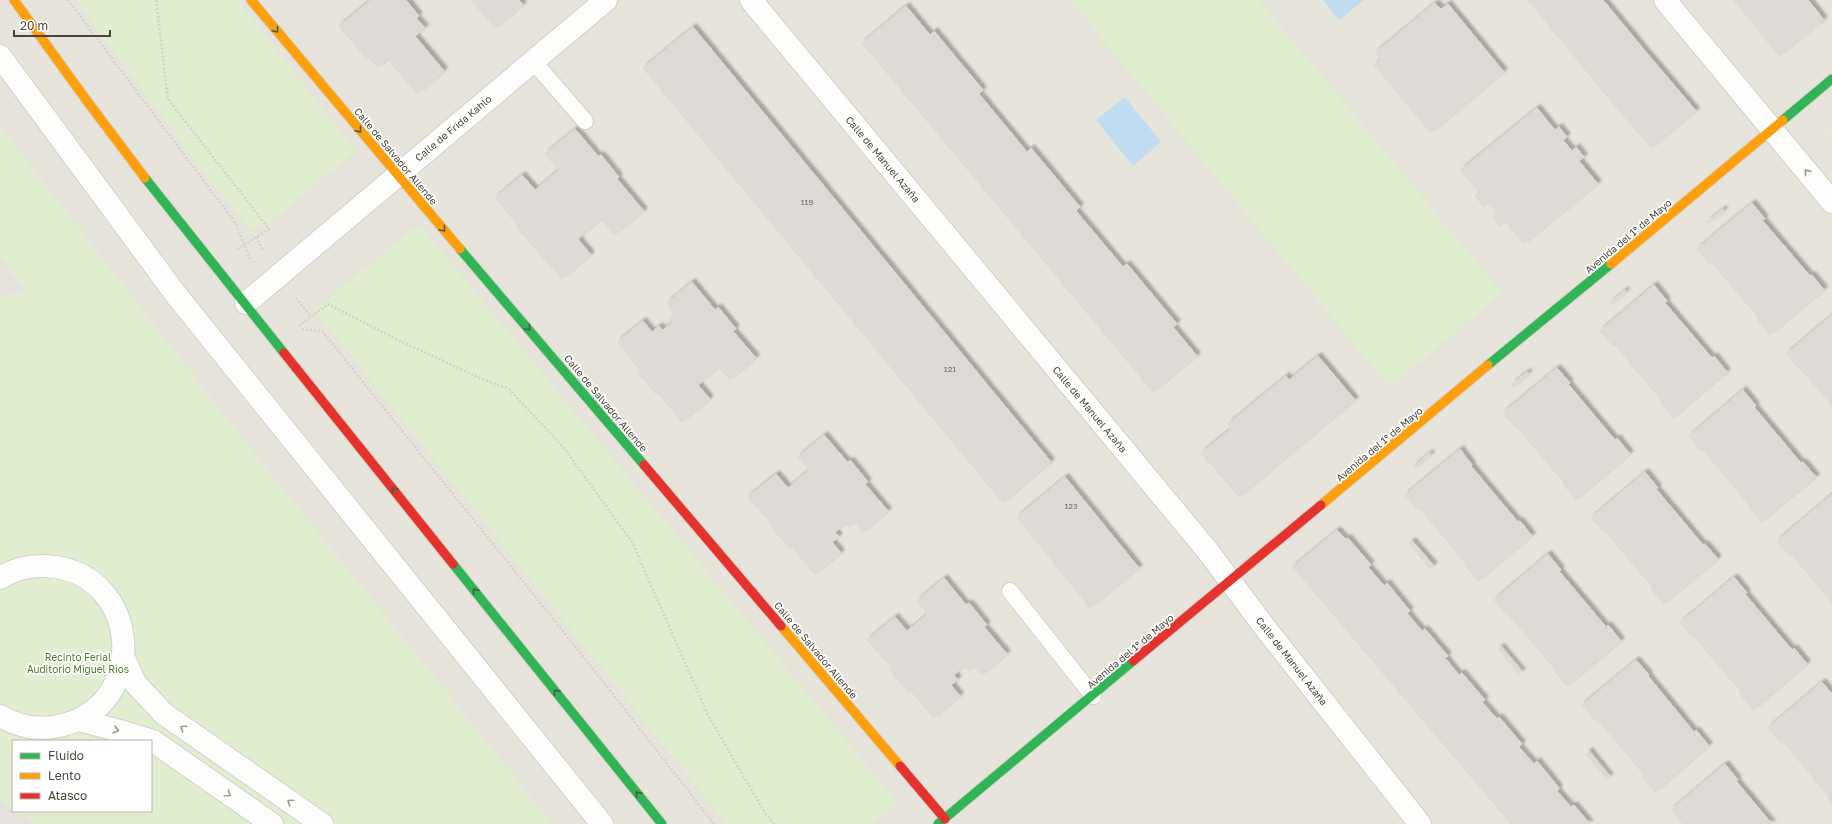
<svg xmlns="http://www.w3.org/2000/svg" width="1832" height="824" viewBox="0 0 1832 824" font-family="'Golos Text',sans-serif">
	<style>
		.residential { fill: #e7e4dc }
		.industrial { fill: #e6e2de }
		.education { fill: #eae5da }
		.green { fill: #e1eecf; fill-rule: evenodd }
		.parking { fill: #e6e3df }
		.water { fill: #c0ddf1 }
		.building { fill: #dedbd6; stroke: #dcd9d4; filter: url(#shadow) }
		.lines { fill: none; stroke-linecap: round; stroke-linejoin: round }
		.lane-casing { stroke: #d2d0cb; stroke-width: 18 }
		.street-casing { stroke: #d2d0cb; stroke-width: 24 }
		.fast-casing { stroke: #d3cfc5; stroke-width: 11 }
		.slow-casing { stroke: #d3cfc5; stroke-width: 11 }
		.jam-casing { stroke: #d3cfc5; stroke-width: 11 }
		.path { stroke: #d3d2cc; stroke-width: 2.5; stroke-dasharray: 2 2; stroke-linecap: butt }
		.lane { stroke: #fdfdfc; stroke-width: 16 }
		.street { stroke: #fdfdfc; stroke-width: 22 }
		.fast { stroke: #30b455; stroke-width: 9 }
		.slow { stroke: #ff9f0a; stroke-width: 9 }
		.jam { stroke: #e5322d; stroke-width: 9 }
		.oneway { stroke: #446040 }
		.oneway2 { stroke: #9b9791 }
		.labels { text-anchor: middle; stroke-width: 3.5; stroke-linejoin: round; paint-order: stroke }
		.number-label { font-size: 8px; fill: #706a61 }
		.street-label { font-size: 10px; fill: #4b4439; stroke: #fff }
		.park-label { font-size: 10px; fill: #4a7f2a; stroke: #fff }
	</style>
	<defs>
		<filter id="shadow"><feDropShadow dx="3.5" dy="-3.5" stdDeviation="1" flood-color="#0004"/></filter>
	</defs>
	<rect width="100%" height="100%" fill="#f4f2ee"/>
	<path class="residential" d="M0 0H1832V824H552L218 408 0 127Z"/>
	<path class="industrial" d="M0 257 25 291 0 298Z"/>
	<path class="education" d="M1832 118V149L1816 131Z"/>
	<g class="green">
		<path d="M76 0H237L356 151 277 217 252 231 212 184Z"/>
		<path d="M1070 0H1259L1502 293 1390 388Z"/>
		<path d="M0 127 218 408 552 824H0V298L25 291 0 257ZM13 741H151V811H13Z"/>
		<path d="M419 224 898 803 872 824H727L314 310Z"/>
	</g>
	<path class="parking" d="M0 800 13 809V811H16L35 824H0Z"/>
	<g class="water">
		<path d="M1323 0H1364L1339 20Z"/>
		<path d="M1125 97 1161 142 1133 166 1096 120Z"/>
	</g>
	<g class="building">
		<path d="M371 0H406L419 16 416 18 425 28 415 36 444 71 431 83 365 5Z"/>
		<path d="M471 0H495L509 17 495 28Z"/>
		<path d="M495 0H519L523 5 509 17Z"/>
		<path d="M1528 0H1603L1646 52 1601 89Z"/>
		<path d="M1734 0H1808L1824 20 1779 56Z"/>
		<path d="M1435 3 1441 9 1448 4 1504 72 1431 133 1374 65 1381 59 1375 53Z"/>
		<path d="M365 5 431 83 417 94 388 59 378 68 369 57 367 59 339 26Z"/>
		<path d="M906 6 930 35 934 31 983 90 979 94 1027 152 1031 148 1080 207 1076 211 1123 267 1127 264 1177 324 1173 327 1197 356 1153 392 862 43Z"/>
		<path d="M693 27 1051 462 1003 503 643 68Z"/>
		<path d="M1646 52 1696 111 1651 148 1601 89Z"/>
		<path d="M1537 108 1555 130 1559 127 1567 137 1563 140 1572 151 1576 147 1584 157 1579 161 1598 184 1524 244 1506 222 1500 226 1493 217 1497 213 1488 203 1484 207 1475 196 1480 193 1461 170Z"/>
		<path d="M575 129 598 156 601 155 619 177 617 179 644 211 614 235 601 219 578 239 591 255 562 279 516 227 518 225 495 198 522 175 535 190 559 170 545 154Z"/>
		<path d="M1752 203 1765 219 1762 220 1810 276 1812 275 1824 290 1770 335 1757 320 1759 318 1712 263 1710 265 1697 249Z"/>
		<path d="M1723 209 1724 211 1709 223 1707 222Z"/>
		<path d="M692 282 715 310 718 307 736 329 733 331 756 358 730 380 719 367 698 385 710 399 682 422 658 393 656 394 637 372 640 370 617 342 643 321 652 332 659 326 663 330 673 322 670 318 675 313 667 303Z"/>
		<path d="M1654 285 1667 301 1665 303 1712 358 1714 356 1727 372 1673 418 1660 402 1662 401 1615 345 1613 346 1600 331Z"/>
		<path d="M1625 290 1626 292 1611 305 1610 303Z"/>
		<path d="M1832 315V405L1800 368 1799 369 1786 354Z"/>
		<path d="M1318 356 1355 400 1239 497 1201 453 1231 429 1228 424 1286 376 1289 380Z"/>
		<path d="M1557 368 1570 383 1568 384 1615 440 1617 438 1630 454 1576 500 1563 484 1564 483 1517 427 1516 428 1503 413Z"/>
		<path d="M1527 372 1529 373 1514 387 1512 384Z"/>
		<path d="M1743 390 1756 406 1754 407 1801 463 1803 462 1816 477 1761 522 1749 507 1750 506 1710 458 1703 450 1701 451 1689 436Z"/>
		<path d="M824 435 848 463 850 460 868 482 865 484 888 511 863 533 855 522 849 527 846 524 835 532 839 537 832 542 841 553 815 575 792 547 790 549 771 527 773 525 748 497 776 474 788 488 809 470 798 457Z"/>
		<path d="M1460 449 1472 465 1471 466 1518 522 1520 521 1532 536 1478 581 1465 566 1467 565 1420 509 1418 510 1405 495Z"/>
		<path d="M1430 453 1431 455 1415 468 1414 466Z"/>
		<path d="M1645 472 1658 488 1656 489 1703 545 1705 544 1718 559 1664 604 1651 589 1653 588 1606 532 1604 533 1591 518Z"/>
		<path d="M1065 477 1139 568 1090 608 1017 517Z"/>
		<path d="M1831 495 1832 496V603L1792 555 1790 557 1777 541Z"/>
		<path d="M1337 530 1345 539 1348 538 1371 565 1368 567 1384 586 1387 583 1410 611 1407 613 1422 631 1425 629 1448 656 1445 658 1459 675 1462 673 1485 700 1482 702 1497 719 1499 717 1522 744 1519 747 1534 764 1537 761 1559 788 1557 791 1571 807 1574 805 1590 824H1511L1293 567Z"/>
		<path d="M1412 541 1434 566 1430 569 1409 544Z"/>
		<path d="M1548 554 1561 570 1559 571 1606 627 1608 625 1621 641 1567 686 1554 671 1555 669 1515 622 1508 614 1507 615 1494 600Z"/>
		<path d="M1734 577 1747 593 1745 594 1792 650 1794 648 1807 664 1753 710 1740 694 1741 692 1694 637 1693 638 1680 623Z"/>
		<path d="M944 578 966 605 969 603 987 625 984 627 1007 654 982 675 974 666 968 671 964 666 954 675 958 679 951 685 960 696 934 718 910 690 908 692 890 670 892 668 867 640 895 617 907 631 928 614 917 601Z"/>
		<path d="M1501 647 1522 672 1519 674 1498 649Z"/>
		<path d="M1636 660 1649 675 1648 676 1694 732 1696 730 1709 746 1655 792 1642 776 1644 775 1635 764 1597 719 1595 720 1582 705Z"/>
		<path d="M1822 682 1832 694V804L1828 799 1830 798 1790 750 1783 742 1781 743 1768 728Z"/>
		<path d="M1589 751 1610 777 1607 779 1586 754Z"/>
		<path d="M1725 764 1738 780 1736 781 1772 824H1683L1671 810Z"/>
	</g>
	<g class="lines">
		<defs>
			<g id="lane">
				<path d="M533 61 585 121"/>
				<path d="M1010 591 1093 696"/>
			</g>
			<g id="street">
				<path d="M751 0 1207 550 1266 629 1420 824"/>
				<path d="M1665 0 1832 202"/>
				<path d="M0 56 177 296 602 824"/>
				<path d="M246 303 606 0"/>
				<path d="M0 578C17 567 35 564 55 567 137 578 149 696 70 723 46 731 22 729 0 716"/>
				<path d="M124 658 135 683 164 714 322 824"/>
				<path d="M79 720 120 731 153 741 272 824"/>
			</g>
			<g id="fast">
				<path d="M1783 120 1832 79"/>
				<path d="M145 178 284 353"/>
				<path d="M460 249 644 465"/>
				<path d="M1488 365 1611 264"/>
				<path d="M453 564 662 824"/>
				<path d="M938 824 1133 661"/>
			</g>
			<g id="slow">
				<path d="M14 0 87 101 145 178"/>
				<path d="M251 0 460 249"/>
				<path d="M1611 264 1783 120"/>
				<path d="M1321 505 1488 365"/>
				<path d="M781 626 900 766"/>
			</g>
			<g id="jam">
				<path d="M284 353 453 564"/>
				<path d="M644 465 781 626"/>
				<path d="M1133 661 1321 505"/>
				<path d="M900 766 945 819"/>
			</g>
		</defs>
		<use href="#lane" class="lane-casing"/>
		<use href="#street" class="street-casing"/>
		<use href="#fast" class="fast-casing"/>
		<use href="#slow" class="slow-casing"/>
		<use href="#jam" class="jam-casing"/>
		<g class="path">
			<path d="M68 0 236 224 251 262"/>
			<path d="M156 0 168 99 269 229 236 250"/>
			<path d="M256 237 263 251"/>
			<path d="M296 298 311 317"/>
			<path d="M299 326 328 304 394 338 482 379 509 389 564 448 632 542 709 717 765 813 774 824"/>
			<path d="M302 329 322 331 594 670 714 824"/>
		</g>
		<use href="#lane" class="lane"/>
		<use href="#street" class="street"/>
		<use href="#fast" class="fast"/>
		<use href="#slow" class="slow"/>
		<use href="#jam" class="jam"/>
	</g>
	<defs><path id="oneway-chevron" d="M-2-3.5L2.5 0L-2 3.5" fill="none" stroke-width="1.6" stroke-linecap="round" stroke-linejoin="round"/></defs>
	<g class="oneway">
		<use href="#oneway-chevron" transform="translate(276 30) rotate(50)"/>
		<use href="#oneway-chevron" transform="translate(359 130) rotate(50)"/>
		<use href="#oneway-chevron" transform="translate(443 229) rotate(50)"/>
		<use href="#oneway-chevron" transform="translate(528 328) rotate(50)"/>
		<use href="#oneway-chevron" transform="translate(394 490) rotate(-129)"/>
		<use href="#oneway-chevron" transform="translate(475 591) rotate(-129)"/>
		<use href="#oneway-chevron" transform="translate(556 692) rotate(-129)"/>
		<use href="#oneway-chevron" transform="translate(638 794) rotate(-129)"/>
	</g>
	<g class="oneway2">
		<use href="#oneway-chevron" transform="translate(1807 172) rotate(-129)"/>
		<use href="#oneway-chevron" transform="translate(183 728) rotate(-145)"/>
		<use href="#oneway-chevron" transform="translate(116 730) rotate(15)"/>
		<use href="#oneway-chevron" transform="translate(228 794) rotate(35)"/>
		<use href="#oneway-chevron" transform="translate(290 802) rotate(-145)"/>
	</g>
	<g class="labels">
		<g class="number-label">
			<text x="807" y="205">119</text>
			<text x="950" y="372">121</text>
			<text x="1071" y="509">123</text>
		</g>
		<g class="street-label">
			<text transform="translate(453 128) rotate(-40)" y="4">Calle de Frida Kahlo</text>
			<text transform="translate(396 156) rotate(50)" y="4">Calle de Salvador Allende</text>
			<text transform="translate(883 159) rotate(50)" y="4">Calle de Manuel Azaña</text>
			<text transform="translate(1628 236) rotate(-40)" y="4">Avenida del 1º de Mayo</text>
			<text transform="translate(606 403) rotate(50)" y="4">Calle de Salvador Allende</text>
			<text transform="translate(1090 409) rotate(50)" y="4">Calle de Manuel Azaña</text>
			<text transform="translate(1379 444) rotate(-40)" y="4">Avenida del 1º de Mayo</text>
			<text transform="translate(816 650) rotate(50)" y="4">Calle de Salvador Allende</text>
			<text transform="translate(1130 651) rotate(-40)" y="4">Avenida del 1º de Mayo</text>
			<text transform="translate(1292 661) rotate(52)" y="4">Calle de Manuel Azaña</text>
		</g>
		<g class="park-label">
			<text x="78" y="661">Recinto Ferial<tspan x="78" dy="12">Auditorio Miguel Rios</tspan></text>
		</g>
	</g>
	<rect x="12" y="740" width="140" height="72" fill="#ffffff" stroke="#b7b4b0"/>
	<rect x="20" y="753" width="20" height="6" fill="#30b455" stroke="#b7b4b0"/>
	<text x="48" y="760" font-size="12" fill="#4b4439">Fluido</text>
	<rect x="20" y="773" width="20" height="6" fill="#ff9f0a" stroke="#b7b4b0"/>
	<text x="48" y="780" font-size="12" fill="#4b4439">Lento</text>
	<rect x="20" y="793" width="20" height="6" fill="#e5322d" stroke="#b7b4b0"/>
	<text x="48" y="800" font-size="12" fill="#4b4439">Atasco</text>
	<path d="M14 30v6h96v-6" fill="none" stroke="#4b4439" stroke-width="2"/>
	<text x="20" y="30" font-size="12" fill="#4b4439" stroke="#ffffff" stroke-width="3" paint-order="stroke">20 m</text>
</svg>
